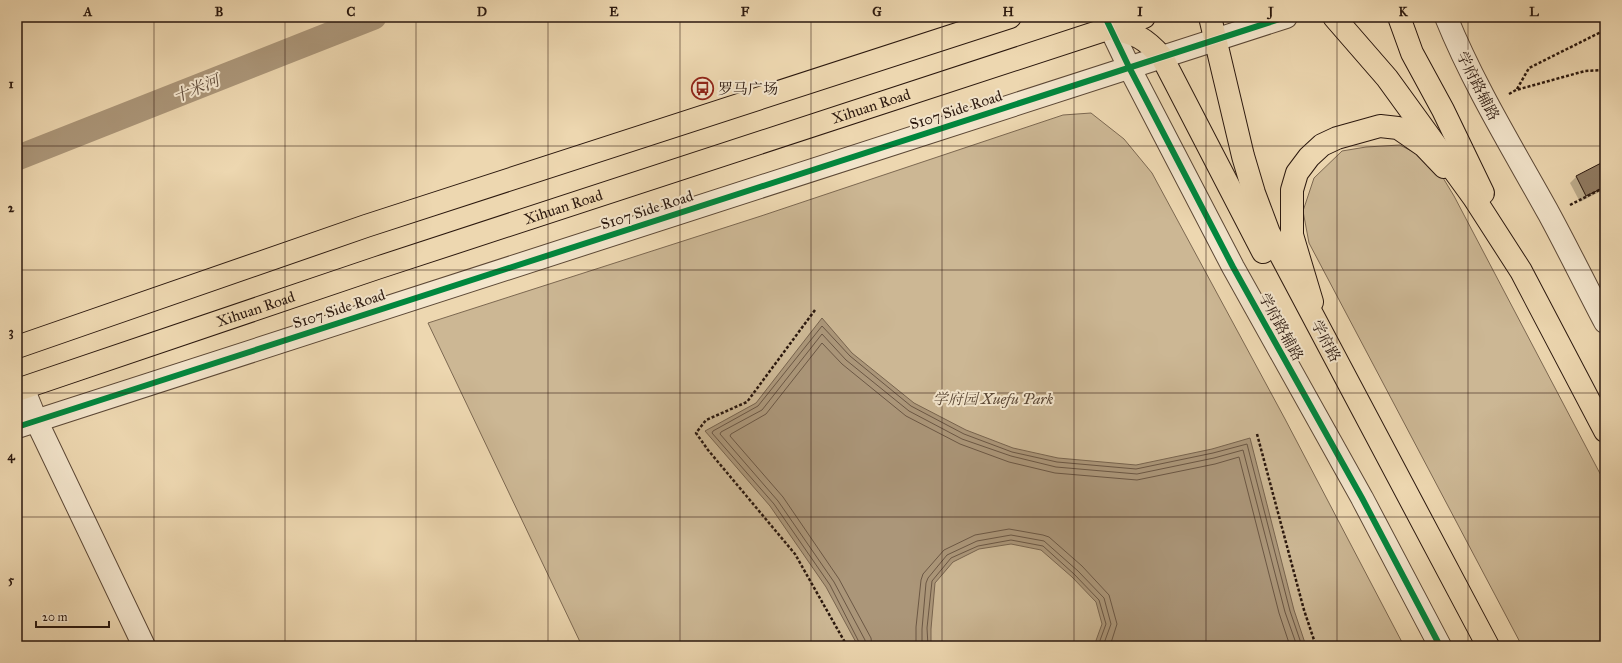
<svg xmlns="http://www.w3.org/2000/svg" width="1622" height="663" viewBox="0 0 1622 663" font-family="'IM FELL Great Primer','Noto Serif SC',serif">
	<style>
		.green { fill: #ccb794; stroke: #7c6851 }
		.water { fill: #ab9679; stroke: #78644e }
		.shadow { fill: #0003 }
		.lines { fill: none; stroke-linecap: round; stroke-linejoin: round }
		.shore { stroke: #6b5744; stroke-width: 1 }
		.canal { stroke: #ab9679; stroke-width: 25 }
		.building { fill: #907b62; stroke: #2b180e }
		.minor-casing { stroke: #5c4836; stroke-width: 24 }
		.major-casing { stroke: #2b180e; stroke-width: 24 }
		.highway-casing { stroke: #2b180e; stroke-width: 24 }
		.path { stroke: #2b180e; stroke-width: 2.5; stroke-dasharray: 3 2; stroke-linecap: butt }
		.minor { stroke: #f3e5cc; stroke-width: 22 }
		.major { stroke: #edd7b0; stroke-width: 22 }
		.highway { stroke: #edd7b0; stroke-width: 22 }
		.cycleway-casing { stroke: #f3e5cc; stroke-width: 8 }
		.cycleway { stroke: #00873e; stroke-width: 6 }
		.grid { fill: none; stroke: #2b180e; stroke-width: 1; stroke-opacity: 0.55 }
		.labels { text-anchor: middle; stroke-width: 4; stroke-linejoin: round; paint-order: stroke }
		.street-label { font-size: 15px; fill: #2b180e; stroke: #f3e5cc }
		.poi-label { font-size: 15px; fill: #2b180e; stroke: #f3e5cc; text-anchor: start }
		.park-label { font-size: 15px; font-style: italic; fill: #5b4836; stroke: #f3e5cc }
		.water-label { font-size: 16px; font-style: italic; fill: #5e4a39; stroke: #f3e5cc }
		.neatline { fill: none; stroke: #2b180e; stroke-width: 1.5 }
		.grid-label { font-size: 13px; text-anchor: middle; font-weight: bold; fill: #2b180e }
	</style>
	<rect width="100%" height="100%" fill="#edd7b0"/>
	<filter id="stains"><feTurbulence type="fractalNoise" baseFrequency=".005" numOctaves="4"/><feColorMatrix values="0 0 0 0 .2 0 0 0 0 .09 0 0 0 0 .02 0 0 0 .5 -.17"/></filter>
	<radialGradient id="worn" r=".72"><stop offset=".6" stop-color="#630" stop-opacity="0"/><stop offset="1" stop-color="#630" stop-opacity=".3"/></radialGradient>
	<g class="green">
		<path d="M1091 113 1124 139 1152 173 1285 419 1404 646H582L428 323 761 216 1063 115Z"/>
		<path d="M1400 145 1434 163 1454 196 1605 483V646H1522L1309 243 1303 211 1314 178 1342 151 1366 147Z"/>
	</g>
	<path class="water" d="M822 318 852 353 914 403 966 430 1013 448 1058 458 1136 465 1212 449 1250 438 1294 610 1306 646H1094L1102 624 1096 602 1072 577 1041 550 1011 544 979 549 953 562 935 583 931 629V646H858L826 587 770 506 705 431 756 403Z"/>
	<path class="shadow" d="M1605 162V189L1580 202 1570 183 1576 177Z"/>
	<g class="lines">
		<g class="shore">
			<path d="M861 646 830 585 774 504 712 433 713 431 758 406 822 326 850 356 911 406 964 434 1012 452 1057 462 1136 469 1213 453 1247 444 1290 611 1302 646"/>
			<path d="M866 646 865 640 834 582 778 501 720 434 721 432 762 410 822 334 846 360 909 411 962 439 1011 456 1056 467 1137 474 1214 458 1243 450 1285 612 1297 646"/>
			<path d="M872 646 871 638 839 579 783 497 730 436 731 434 766 414 822 343 842 364 906 416 960 444 1009 462 1055 473 1137 480 1215 464 1239 457 1279 613 1290 646"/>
			<path d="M916 646V627L921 580 923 574 944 550 975 535 1009 529 1043 535 1049 537 1082 566 1109 595 1117 624 1110 646"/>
			<path d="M922 646V629L926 583 928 578 947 555 977 541 1011 535 1044 541 1078 571 1104 598 1111 624 1103 646"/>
			<path d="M928 646 927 628 932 581 951 558 978 546 1011 540 1043 546 1074 574 1099 600 1106 624 1098 646"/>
		</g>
		<path class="canal" d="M17 158 374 17"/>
	</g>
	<path class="building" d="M1605 161V187L1586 196 1576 176Z"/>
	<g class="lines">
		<defs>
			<g id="minor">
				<path d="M1105 17 1129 67 1233 267 1362 498 1440 646"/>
				<path d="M1446 17C1474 86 1513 149 1549 214 1568 249 1586 286 1605 322"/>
				<path d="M23 388 36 420 144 646"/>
				<path d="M17 427 1286 17"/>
			</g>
			<path id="major" d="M1312 302 1292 235V190L1297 173 1309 157 1322 145 1337 138 1380 126 1398 128 1424 146 1444 167"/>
			<g id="highway">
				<path d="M1210 17 1243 156 1254 193 1269 233 1488 646"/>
				<path d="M1334 17 1387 78 1474 198 1521 271 1605 431"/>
				<path d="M1399 17 1412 53 1443 110 1483 193"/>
				<path d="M1110 28C1136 34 1144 37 1162 57L1263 252"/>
				<path d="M17 347 366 226 1010 17"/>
				<path id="s1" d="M17 390 377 268 1144 17"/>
			</g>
		</defs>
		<use href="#minor" class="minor-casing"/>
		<use href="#major" class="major-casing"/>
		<use href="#highway" class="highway-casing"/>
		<g class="path">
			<path d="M1517 89 1529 68 1605 30"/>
			<path d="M1509 94 1516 90 1585 71 1605 70"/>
			<path d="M1570 205 1605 187"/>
			<path d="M815 310 747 402 706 420 696 433 708 450 795 554 847 646"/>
			<path d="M1257 434 1304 610 1316 646"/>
		</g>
		<use href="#minor" class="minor"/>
		<use href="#major" class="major"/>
		<use href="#highway" class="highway"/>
		<defs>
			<g id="cycleway">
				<path d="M1105 17 1129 67 1233 267 1362 498 1440 646"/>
				<path d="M17 427 1286 17"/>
			</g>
		</defs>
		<use href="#cycleway" class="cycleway-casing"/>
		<use href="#cycleway" class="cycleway"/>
	</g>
	<path class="grid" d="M154 17V646M285 17V646M416 17V646M548 17V646M680 17V646M811 17V646M942 17V646M1074 17V646M1206 17V646M1337 17V646M1468 17V646M17 146H1605M17 270H1605M17 393H1605M17 517H1605"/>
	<defs>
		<symbol id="bus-ring" viewBox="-11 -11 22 22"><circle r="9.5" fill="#f3e5cc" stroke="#8f2418" stroke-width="1.5"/><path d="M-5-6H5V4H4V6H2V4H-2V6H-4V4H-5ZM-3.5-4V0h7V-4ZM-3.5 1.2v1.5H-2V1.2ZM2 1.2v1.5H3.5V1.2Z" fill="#8f2418"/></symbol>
	</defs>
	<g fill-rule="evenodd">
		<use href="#bus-ring" x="690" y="76" width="25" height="25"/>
	</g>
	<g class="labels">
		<g class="street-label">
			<text transform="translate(1478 86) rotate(63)" y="5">学府路辅路</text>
			<text dy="5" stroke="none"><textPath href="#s1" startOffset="900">Xihuan Road</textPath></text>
			<text transform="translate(956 110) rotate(-18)" y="5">S107 Side Road</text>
			<text dy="5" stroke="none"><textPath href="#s1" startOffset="576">Xihuan Road</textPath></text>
			<text transform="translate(647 210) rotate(-18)" y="5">S107 Side Road</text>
			<text dy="5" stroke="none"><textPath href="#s1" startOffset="252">Xihuan Road</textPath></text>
			<text transform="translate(339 309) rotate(-18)" y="5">S107 Side Road</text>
			<text transform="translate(1281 327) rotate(61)" y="5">学府路辅路</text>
			<text transform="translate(1326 341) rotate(62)" y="5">学府路</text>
		</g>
		<g class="poi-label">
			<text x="718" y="94">罗马广场</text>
		</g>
		<g class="park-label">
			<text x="993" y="404">学府园 Xuefu Park</text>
		</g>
		<g class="water-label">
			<text transform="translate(196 88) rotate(-22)" y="6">十米河</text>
		</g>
	</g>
	<rect width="1622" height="663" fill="none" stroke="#edd7b0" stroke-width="44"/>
	<path d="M36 621v6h73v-6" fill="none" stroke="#2b180e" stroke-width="2"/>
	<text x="42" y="621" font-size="12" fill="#2b180e" stroke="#f3e5cc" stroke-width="3" paint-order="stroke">20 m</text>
	<rect x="22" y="22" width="1578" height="619" class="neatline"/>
	<g class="grid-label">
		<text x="88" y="16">A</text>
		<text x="219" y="16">B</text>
		<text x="351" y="16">C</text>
		<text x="482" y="16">D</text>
		<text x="614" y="16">E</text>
		<text x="745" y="16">F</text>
		<text x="877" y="16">G</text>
		<text x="1008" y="16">H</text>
		<text x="1140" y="16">I</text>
		<text x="1271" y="16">J</text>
		<text x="1403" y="16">K</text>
		<text x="1534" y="16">L</text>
		<text x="11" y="88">1</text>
		<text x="11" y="212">2</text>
		<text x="11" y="336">3</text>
		<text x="11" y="460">4</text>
		<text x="11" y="584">5</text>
	</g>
	<rect width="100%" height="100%" filter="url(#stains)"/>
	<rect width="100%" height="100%" fill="url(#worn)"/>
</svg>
